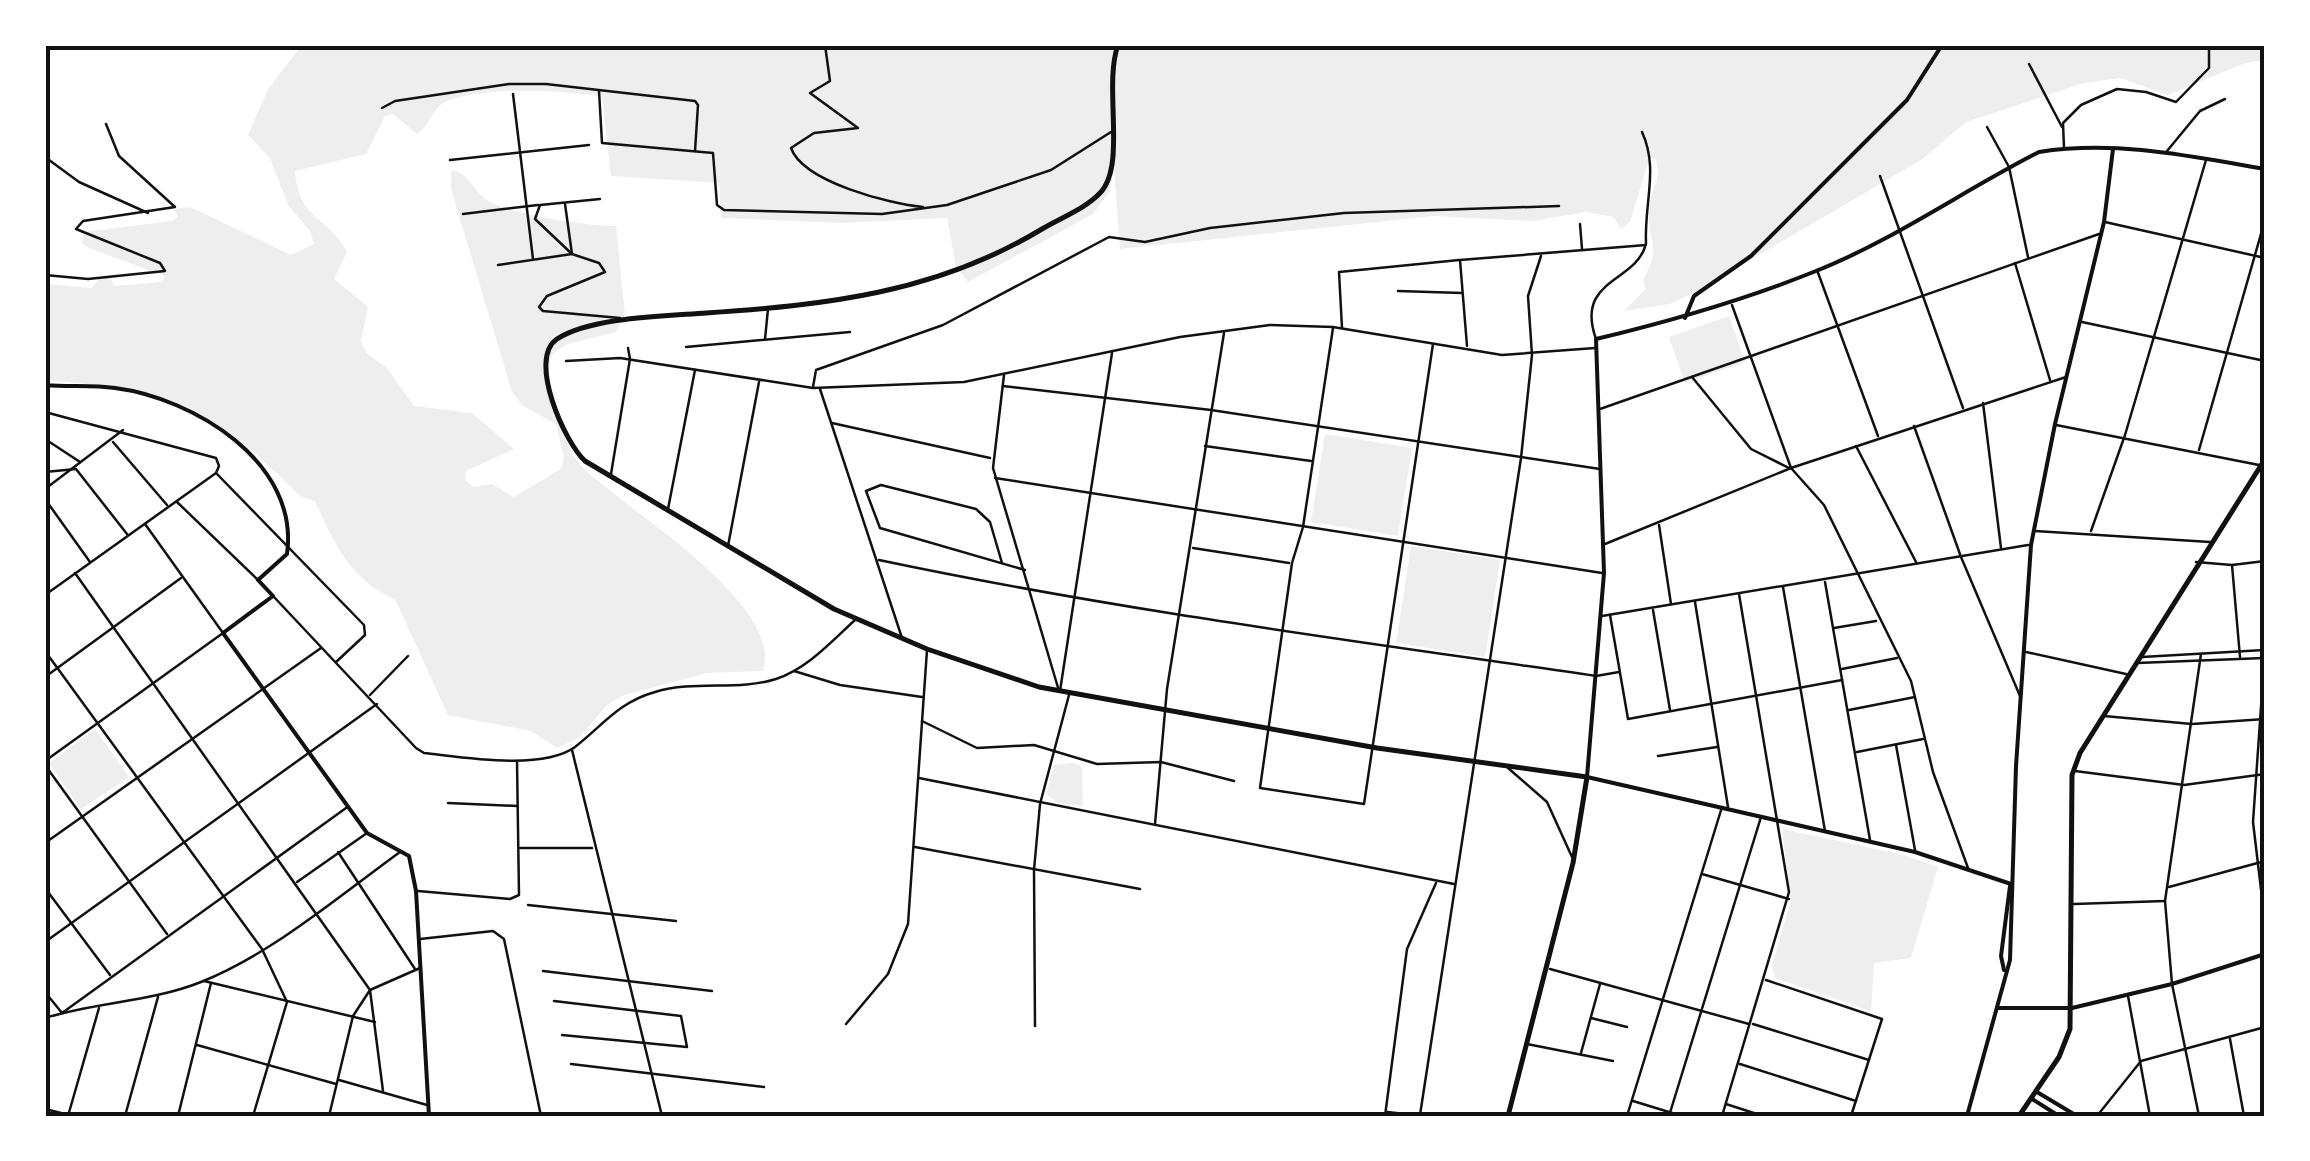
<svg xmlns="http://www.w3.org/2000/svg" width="2310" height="1161" viewBox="0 0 2310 1161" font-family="Spectral,serif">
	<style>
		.green { fill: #eee }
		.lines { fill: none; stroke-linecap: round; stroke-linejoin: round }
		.minor { stroke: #111; stroke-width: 2.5 }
		.tertiary { stroke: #111; stroke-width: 4 }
		.secondary { stroke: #111; stroke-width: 4 }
		.primary { stroke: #111; stroke-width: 5 }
		.trunk { stroke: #111; stroke-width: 5 }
		.neatline { fill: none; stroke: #111; stroke-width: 4 }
	</style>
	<rect width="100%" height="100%" fill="#fff"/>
	<g class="green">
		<path d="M302 45H2265V60L2245 63 2168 95 2120 78 2084 83 1966 122 1921 160 1697 291 1670 304 1624 311 1646 289 1643 280C1663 243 1647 246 1649 211 1649 189 1664 181 1655 158L1649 159 1630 222 1621 229 1614 217 1586 212 1533 221 1434 216 1120 249 1114 168 1110 191 1093 214 968 282 956 267 947 218 842 223 721 218 719 183 611 176 602 97C564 90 484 86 447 101 432 107 431 125 417 134L393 114 385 116 366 154 295 171C299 222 327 214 347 252L334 279 368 307 361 341 366 353 387 368 414 406 472 413 514 449 466 471 465 480 473 487 492 484 514 497 561 469 564 458 556 424 523 406 512 392 451 189V170C470 172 474 195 492 203 519 215 586 226 616 226L625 315 616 332 568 344 552 354 546 384 572 454 584 469C630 512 785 605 763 671L707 673 624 695 607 705 579 738 557 748 531 731 448 715 395 599C352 582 333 542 315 501L301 497C208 404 176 391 45 380V284L92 288 99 278 110 277 114 286 162 282 165 276 89 248 82 243 83 232 172 221 178 217 174 209 190 207 291 255 314 244 310 231 288 205 270 158 248 135 268 89Z"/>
		<path d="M1729 316 1745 362 1685 383 1669 337Z"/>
		<path d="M1325 434 1412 448 1398 536 1311 522Z"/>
		<path d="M1411 546 1500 560 1485 657 1396 643Z"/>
		<path d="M95 729 129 777 81 809 49 763Z"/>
		<path d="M1074 763 1082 767 1083 806 1058 803 1046 794 1054 765Z"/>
		<path d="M1782 829 1900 854 1938 867 1911 958 1874 963 1871 1011 1775 978 1772 966 1791 900Z"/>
	</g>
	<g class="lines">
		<g class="minor">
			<path d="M825 45 830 81 810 93 858 128 814 133 791 148C803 182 890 204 923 207"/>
			<path d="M2029 64 2062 127"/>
			<path d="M599 91 602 143 713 153 717 205 724 210 882 214 947 205 1051 170 1111 132"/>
			<path d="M513 94 533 259"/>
			<path d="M382 108 395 101 509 84H546L695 101 698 105 695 151"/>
			<path d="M1987 127 2009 167 2028 257"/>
			<path d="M1642 132C1659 169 1644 202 1646 244"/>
			<path d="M2064 148 2063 123 2081 105 2117 89 2146 92 2176 102 2209 68V47L2226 45"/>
			<path d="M2167 151 2200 111 2225 99"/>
			<path d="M45 157 79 182 148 213"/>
			<path d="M450 160 589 145"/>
			<path d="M1880 176 1963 408"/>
			<path d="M600 199 540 205 535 219 572 254 599 263 605 272 547 296 539 307 543 311 620 318"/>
			<path d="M463 214 538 205"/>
			<path d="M2105 222 2265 258"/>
			<path d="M1580 224 1582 249"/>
			<path d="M2015 263 2050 380"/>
			<path d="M498 265 572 254 565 204"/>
			<path d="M1817 270 1878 436"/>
			<path d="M45 275 88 279 165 271 160 263 76 229 83 221 175 207 119 156 106 124"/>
			<path d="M1398 291 1462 293"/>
			<path d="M1732 305 1791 468 1824 505 1911 681 1933 772 1968 868"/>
			<path d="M2082 322 2265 361"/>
			<path d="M1333 328 1303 527 1292 563 1260 788 1364 804 1433 344"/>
			<path d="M1342 328 1339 272 1459 260"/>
			<path d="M765 339 768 309"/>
			<path d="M1596 339C1575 280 1633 283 1645 247"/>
			<path d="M1467 346 1460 260 1646 245"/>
			<path d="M686 347 850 332"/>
			<path d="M566 361 620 358 813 388 964 382 1180 337 1270 325 1333 327 1502 355 1595 348"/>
			<path d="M1004 375 993 468 1059 691"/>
			<path d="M1692 377 1751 449 1789 468"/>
			<path d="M1003 386 1211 410 1600 469"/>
			<path d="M813 387 816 370 943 325 1109 237 1145 242 1210 228 1344 213 1559 206"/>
			<path d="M820 389 902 638"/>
			<path d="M1983 403 2001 548"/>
			<path d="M1600 409 2099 234"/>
			<path d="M45 412 216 458 219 466 216 473 45 595"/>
			<path d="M832 423 990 458"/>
			<path d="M2056 425 2259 465"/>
			<path d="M1914 426 1961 557 2020 696"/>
			<path d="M45 439 80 462"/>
			<path d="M113 442 167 505"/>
			<path d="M1205 446 1311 461"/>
			<path d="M1856 446 1916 562"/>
			<path d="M2199 450 2265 220"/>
			<path d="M45 472 76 469 127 534"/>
			<path d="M217 474 364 625 365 635 336 662"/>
			<path d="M611 474 630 359 628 348"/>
			<path d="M995 478 1602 573"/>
			<path d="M45 489 123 430"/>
			<path d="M45 499 90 562"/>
			<path d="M177 502 258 580"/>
			<path d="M668 509 695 370"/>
			<path d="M1659 525 1671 604"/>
			<path d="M2035 531 2210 542"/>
			<path d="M2091 531 2125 435 2206 160"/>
			<path d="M1605 544 1791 468 2066 377"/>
			<path d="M728 546 759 382"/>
			<path d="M1193 548 1289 563"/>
			<path d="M879 560C1116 610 1356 641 1596 676L1619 672"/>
			<path d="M2196 562 2232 565 2265 561"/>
			<path d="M1002 563 990 522 976 509 881 485 866 491 880 528 1025 570"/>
			<path d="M2232 565 2240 657"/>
			<path d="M75 573 370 990 383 1091"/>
			<path d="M1825 582 1870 840"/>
			<path d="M1783 587 1825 831"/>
			<path d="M274 597 416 748 424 753C462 757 542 771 575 747 603 725 619 702 655 692 695 680 738 691 776 679 807 669 832 641 855 620"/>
			<path d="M1695 602 1728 807"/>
			<path d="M1653 610 1670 710"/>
			<path d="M1610 615 1628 719 1842 680"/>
			<path d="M1602 616 2028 545"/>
			<path d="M1834 628 1876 621"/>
			<path d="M2265 650 2253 822 2265 923"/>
			<path d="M45 651 262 949 287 1002 253 1116"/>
			<path d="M2026 652 2126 674"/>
			<path d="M2142 657 2264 650"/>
			<path d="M2137 663 2264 658"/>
			<path d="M1842 669 1897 658"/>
			<path d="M794 671 840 685 922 697"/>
			<path d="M45 677 181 578"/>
			<path d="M1060 691 1112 353"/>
			<path d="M370 695 408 656"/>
			<path d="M1849 710 1915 697"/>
			<path d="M2104 716 2192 724 2265 719"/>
			<path d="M922 721 977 748 1034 745 1097 764 1161 762 1234 781"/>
			<path d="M1896 745 1915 850"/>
			<path d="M572 750 662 1116"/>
			<path d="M1857 752 1923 739"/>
			<path d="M1658 756 1717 747"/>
			<path d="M45 761 223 633 145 524"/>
			<path d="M45 765 167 934"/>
			<path d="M1508 768 1547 802 1572 857"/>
			<path d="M2075 771 2184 785 2265 774"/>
			<path d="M919 778 1454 884"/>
			<path d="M448 803 517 806"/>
			<path d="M1155 824 1167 689 1224 333"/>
			<path d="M45 843 321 648"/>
			<path d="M915 847 1140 889"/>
			<path d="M520 848H592"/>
			<path d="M338 852 415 969"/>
			<path d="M1702 874 1789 899"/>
			<path d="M297 882 367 833"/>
			<path d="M2169 887 2265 861"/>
			<path d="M45 888 110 975"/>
			<path d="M418 891 510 899 519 895 517 761"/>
			<path d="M2074 904 2165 901"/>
			<path d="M528 905 676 921"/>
			<path d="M420 939 493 931 504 939 541 1116"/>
			<path d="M45 942 377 704"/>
			<path d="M1550 969 1749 1024"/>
			<path d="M543 971 712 991"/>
			<path d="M1766 980 1882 1019 1851 1116"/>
			<path d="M204 981 375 1022"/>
			<path d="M45 992 62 1013 346 808"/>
			<path d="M2128 996 2150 1116"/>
			<path d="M554 1001 681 1016 687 1047 562 1035"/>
			<path d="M45 1018C96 1002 151 1002 201 982 273 953 338 897 400 852"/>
			<path d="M1591 1018 1627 1027"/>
			<path d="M846 1024 888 974 908 924 927 650"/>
			<path d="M1753 1024 1869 1060"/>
			<path d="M1035 1026 1034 870 1040 804 1069 695"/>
			<path d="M2230 1039 2244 1116"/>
			<path d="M1527 1044 1613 1061"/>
			<path d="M197 1045 336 1084"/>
			<path d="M1581 1053 1600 984"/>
			<path d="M571 1064 764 1087"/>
			<path d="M1740 1064 1856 1101"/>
			<path d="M339 1080 427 1105"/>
			<path d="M1633 1101 1682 1116"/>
			<path d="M1726 1104 1763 1116"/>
			<path d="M45 1109 73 1116"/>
			<path d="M1387 1112 1424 1116"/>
			<path d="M1420 1115 1521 458 1532 355 1528 296 1541 256"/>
			<path d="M68 1116 99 1008"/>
			<path d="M125 1116 158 997"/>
			<path d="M178 1116 211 983"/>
			<path d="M329 1116 353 1016 370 990 420 968"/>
			<path d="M1385 1116 1407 949 1436 883"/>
			<path d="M1627 1116 1722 807"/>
			<path d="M1669 1116 1761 817"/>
			<path d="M1722 1116 1789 892 1739 594"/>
			<path d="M2097 1116 2141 1061 2265 1027"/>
			<path d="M2199 1116 2172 984 2165 901 2201 654"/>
		</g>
		<g class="tertiary">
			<path d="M45 385C68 387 92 385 115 388 193 398 300 462 287 554L258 580 273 596 223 633 367 833 409 856 416 891 429 1116"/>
			<path d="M1587 777 1915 852 2011 884"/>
			<path d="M2004 970 2001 956 2010 886"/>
			<path d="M1997 1008H2072L2172 984 2265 954"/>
			<path d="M2037 1092 2077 1116"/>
			<path d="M2032 1099 2059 1116"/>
			<path d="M1967 1116 2010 960 2016 766 2031 545 2055 424 2104 222 2113 149"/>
		</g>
		<g class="secondary">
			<path d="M1685 318 1694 296 1751 256 1907 100 1942 45"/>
			<path d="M1587 777 1604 573 1596 339C1671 321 1744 300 1816 271 1894 240 1964 190 2039 152 2115 140 2190 156 2265 169"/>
		</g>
		<path class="primary" d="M1118 45C1103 86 1127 165 1100 193 1085 209 1060 218 1042 229 936 293 826 305 706 313 666 316 591 317 557 339 527 359 565 443 585 461L834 609 927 649 1039 687 1377 748 1587 777 1573 863 1508 1116"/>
		<path class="trunk" d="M2019 1116 2059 1057 2070 1029 2072 775 2080 753 2265 459"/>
	</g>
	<rect width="2310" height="1161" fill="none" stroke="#ffffff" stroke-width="95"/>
	<rect x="48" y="48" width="2214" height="1066" class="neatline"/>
</svg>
